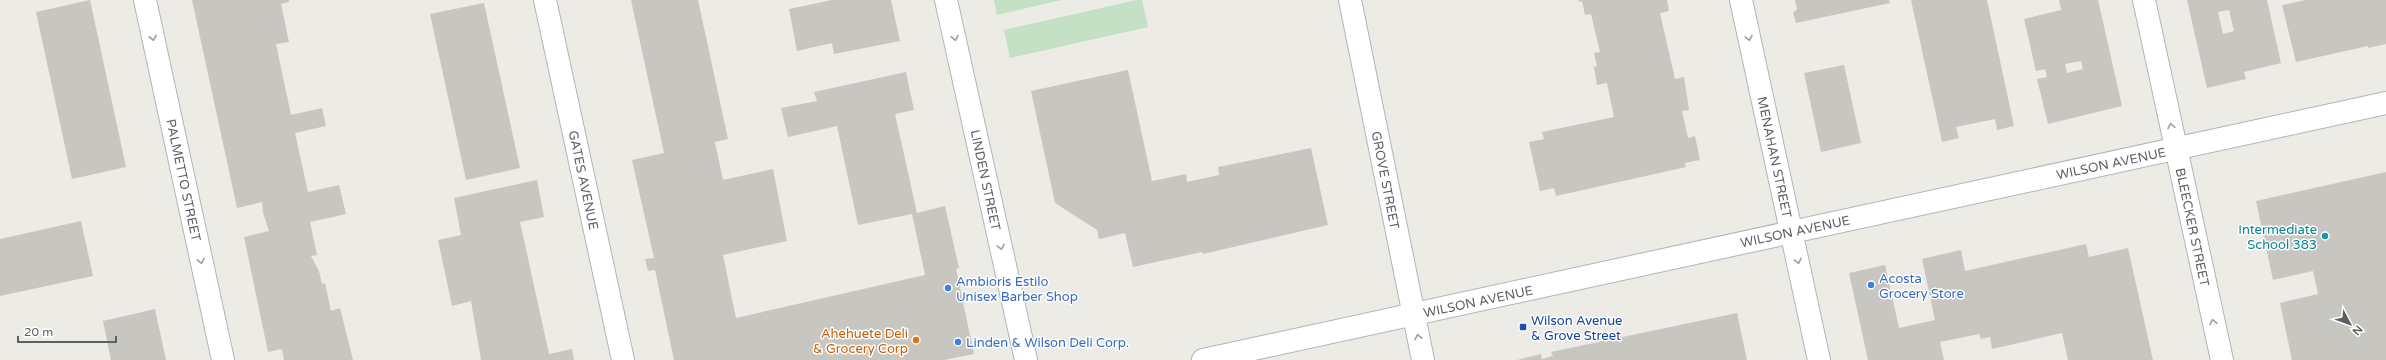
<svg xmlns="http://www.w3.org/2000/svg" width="2386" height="360" viewBox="0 0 2386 360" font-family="'Varela Round',sans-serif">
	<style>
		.green { fill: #c4e1c5 }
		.building { fill: #c8c6c1; fill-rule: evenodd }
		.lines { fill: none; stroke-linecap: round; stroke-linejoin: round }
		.minor-casing { stroke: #b2b4b8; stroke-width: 24 }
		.minor { stroke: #fff; stroke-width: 22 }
		.oneway { stroke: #9e9fa1 }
		.culture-dot { fill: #0f9aa8; stroke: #fff; stroke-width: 1.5 }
		.shop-dot { fill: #3f7fe0; stroke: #fff; stroke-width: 1.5 }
		.transit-dot { fill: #1a4fb4; stroke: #fff; stroke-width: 1.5 }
		.food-dot { fill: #e8710a; stroke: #fff; stroke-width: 1.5 }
		.labels { text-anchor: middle; stroke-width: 3; stroke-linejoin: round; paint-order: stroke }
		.street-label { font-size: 13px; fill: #5d5f63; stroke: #fff }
		.culture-label { font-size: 13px; fill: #0d838f; stroke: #fff; text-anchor: end }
		.shop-label { font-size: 13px; fill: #366cbe; stroke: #fff; text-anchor: start }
		.transit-label { font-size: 13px; fill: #164399; stroke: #fff; text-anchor: start }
		.food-label { font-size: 13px; fill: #c56008; stroke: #fff; text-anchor: end }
	</style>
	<rect width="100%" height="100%" fill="#edebe5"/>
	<g class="green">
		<path d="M994 0H1062L997 15Z"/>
		<path d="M1136 0H1142L1148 27 1010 58 1004 30Z"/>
	</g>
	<g class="building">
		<path d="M90 0 126 167 72 179 36 12Z"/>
		<path d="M192 0H289V2L281 4 289 42 276 44 291 115 322 108 326 126 295 133 308 192 339 185 346 214 310 222 317 255 311 256 319 271 322 284 325 283 331 311 340 308 353 360H284L282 349 268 352 244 237 269 231 263 213 262 202 237 208Z"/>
		<path d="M631 0H698L728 139 715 142 723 180 773 169 787 241 723 255 736 318 925 275 912 214 858 225 837 126 788 137 781 108 817 101 814 92 906 72 914 110 895 114 917 213 945 206 959 268 956 269 974 354 944 360H674L655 270 648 271 645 259 654 258 632 160 664 153Z"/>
		<path d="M832 0H891L900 41 834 54 832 43 797 51 789 9Z"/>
		<path d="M1579 0H1667L1669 11 1660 13 1675 79 1684 77 1689 110 1682 111 1688 138 1695 136 1700 160 1685 163 1686 167 1556 196 1554 188 1540 191 1529 142 1544 139 1542 132 1614 117 1607 83 1597 85 1594 67 1597 66 1594 53 1600 52 1591 14 1585 15 1582 1 1579 2Z"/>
		<path d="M1795 0H1889L1890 3 1796 23 1793 13 1797 9Z"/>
		<path d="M1911 0H1987L2014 126 1997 130 1995 119 1956 127 1959 138 1942 142Z"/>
		<path d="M2059 0H2098L2122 106 2048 124 2037 79 2047 77 2045 69 2036 71 2024 19 2061 10ZM2081 61 2083 69 2067 73 2065 64Z"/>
		<path d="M2187 0H2267L2281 63 2244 72 2246 79 2207 88ZM2229 10 2234 31 2223 34 2218 12Z"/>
		<path d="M2306 0H2386V44L2368 48V46L2296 62 2282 5Z"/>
		<path d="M484 3 520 168 466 180 430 14Z"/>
		<path d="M1844 65 1861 143 1821 152 1804 73Z"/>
		<path d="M1128 70 1152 181 1186 174 1187 182 1219 175 1218 167 1311 148 1328 225 1203 254 1202 252 1133 267 1125 233 1099 239 1097 230 1055 203 1031 91Z"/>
		<path d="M2386 172V360H2292L2280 303 2318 294 2313 271 2273 280 2256 201Z"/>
		<path d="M537 180 544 217 520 222 549 354 572 349 574 360H481L471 301 452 306 438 240 461 235 454 198Z"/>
		<path d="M81 221 93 276 0 296V239Z"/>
		<path d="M2086 244 2089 257 2128 248 2153 360H2068L2062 333 1992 349 1990 337 1981 339 1979 334 1940 342 1944 360H1868L1849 273 1885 265 1899 328 1935 320 1922 259 1961 250 1965 271Z"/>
		<path d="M155 309 166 360H111L103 321Z"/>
		<path d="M1737 313 1747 360H1517L1541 354 1542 359 1553 356 1551 352Z"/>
	</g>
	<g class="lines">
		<defs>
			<g id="minor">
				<path d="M145 0 223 360"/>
				<path d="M545 0 623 360"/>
				<path d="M946 0 1026 360"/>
				<path d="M1350 0 1423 360"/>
				<path d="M1741 0 1819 360"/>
				<path d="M2144 0 2222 360"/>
				<path d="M1203 360 2386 103"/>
			</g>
		</defs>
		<use href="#minor" class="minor-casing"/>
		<use href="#minor" class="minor"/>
	</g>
	<defs><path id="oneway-chevron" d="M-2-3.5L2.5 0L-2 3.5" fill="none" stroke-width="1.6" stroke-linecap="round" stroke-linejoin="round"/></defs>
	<g class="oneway">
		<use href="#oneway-chevron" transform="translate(153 38) rotate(78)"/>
		<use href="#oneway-chevron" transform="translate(955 38) rotate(78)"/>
		<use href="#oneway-chevron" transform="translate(1749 38) rotate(78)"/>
		<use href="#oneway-chevron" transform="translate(2171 126) rotate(-102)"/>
		<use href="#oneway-chevron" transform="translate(1001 247) rotate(78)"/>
		<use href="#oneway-chevron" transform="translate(201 261) rotate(78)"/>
		<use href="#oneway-chevron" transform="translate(1798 261) rotate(78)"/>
		<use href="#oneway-chevron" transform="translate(2213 322) rotate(-102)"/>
		<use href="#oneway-chevron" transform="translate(1418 337) rotate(-102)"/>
	</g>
	<circle class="culture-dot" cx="2325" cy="236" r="4"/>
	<g class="shop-dot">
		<circle cx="1871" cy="285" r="4"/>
		<circle cx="948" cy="288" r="4"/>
		<circle cx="958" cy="342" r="4"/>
	</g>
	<rect class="transit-dot" x="1519" y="323" width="8" height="8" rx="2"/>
	<circle class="food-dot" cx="916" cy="340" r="4"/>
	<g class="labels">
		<g class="street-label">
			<text transform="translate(1775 157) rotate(78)" y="5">MENAHAN STREET</text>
			<text transform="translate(2111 163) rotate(-12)" y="5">WILSON AVENUE</text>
			<text transform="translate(184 180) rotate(78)" y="5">PALMETTO STREET</text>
			<text transform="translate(584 180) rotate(78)" y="5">GATES AVENUE</text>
			<text transform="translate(986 180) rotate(78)" y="5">LINDEN STREET</text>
			<text transform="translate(1386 180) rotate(79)" y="5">GROVE STREET</text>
			<text transform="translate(2193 227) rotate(78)" y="5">BLEECKER STREET</text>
			<text transform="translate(1795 231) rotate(-12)" y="5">WILSON AVENUE</text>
			<text transform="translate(1478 301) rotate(-12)" y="5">WILSON AVENUE</text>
		</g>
		<g class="culture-label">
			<text x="2317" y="234">Intermediate<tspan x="2317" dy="15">School 383</tspan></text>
		</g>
		<g class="shop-label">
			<text x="1879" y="283">Acosta<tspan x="1879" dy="15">Grocery Store</tspan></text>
			<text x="956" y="286">Ambioris Estilo<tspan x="956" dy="15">Unisex Barber Shop</tspan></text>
			<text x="966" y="347">Linden &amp; Wilson Deli Corp.</text>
		</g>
		<g class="transit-label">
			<text x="1531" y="325">Wilson Avenue<tspan x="1531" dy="15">&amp; Grove Street</tspan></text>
		</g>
		<g class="food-label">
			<text x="908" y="338">Ahehuete Deli<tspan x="908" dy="15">&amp; Grocery Corp</tspan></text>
		</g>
	</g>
	<g transform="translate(2350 324) rotate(131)" stroke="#ffffff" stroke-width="3" paint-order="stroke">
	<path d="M0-3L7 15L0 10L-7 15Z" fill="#5d5f63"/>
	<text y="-6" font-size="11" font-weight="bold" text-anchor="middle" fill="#5d5f63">N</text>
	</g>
	<path d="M18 336v6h98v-6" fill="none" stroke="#5d5f63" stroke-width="2"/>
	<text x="24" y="336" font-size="12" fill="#5d5f63" stroke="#ffffff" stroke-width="3" paint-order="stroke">20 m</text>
</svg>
